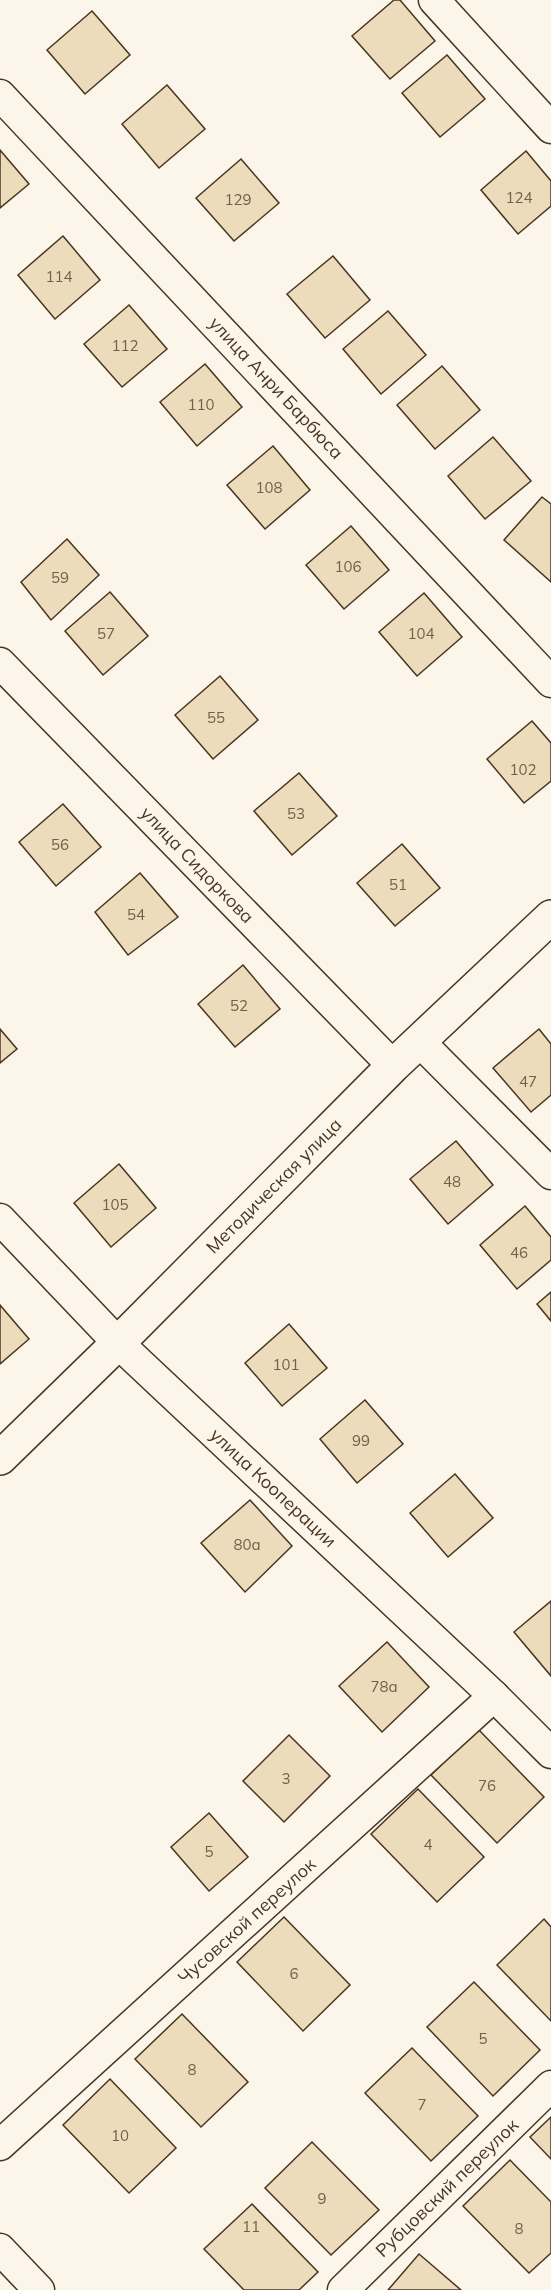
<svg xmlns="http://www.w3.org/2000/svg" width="551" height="2290" viewBox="0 0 551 2290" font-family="Mulish,sans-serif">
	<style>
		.building { fill: #ecdcbc; stroke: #4a3520; stroke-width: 1.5 }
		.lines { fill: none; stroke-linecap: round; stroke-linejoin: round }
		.minor-casing { stroke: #4a3520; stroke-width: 33 }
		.secondary-casing { stroke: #4a3520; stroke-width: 36 }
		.minor { stroke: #fbf6e9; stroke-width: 30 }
		.secondary { stroke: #fbf6e9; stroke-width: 33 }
		.labels { text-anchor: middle; stroke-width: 4.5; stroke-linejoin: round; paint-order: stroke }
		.number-label { font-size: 15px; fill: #725f47 }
		.street-label { font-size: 18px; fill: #4a3520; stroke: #fbf6e9 }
	</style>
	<rect width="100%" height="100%" fill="#fbf6e9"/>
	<g class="building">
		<path d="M394 0H400L435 41 390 79 352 36Z"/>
		<path d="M92 11 130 55 85 94 47 50Z"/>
		<path d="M447 55 485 99 440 137 402 93Z"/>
		<path d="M167 85 205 129 159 168 122 124Z"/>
		<path d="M0 150 29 184 0 208Z"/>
		<path d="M526 151 551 181V206L518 234 481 190Z"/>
		<path d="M241 159 279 203 234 241 196 198Z"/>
		<path d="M63 236 100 280 55 319 18 275Z"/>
		<path d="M333 256 370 300 325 338 287 294Z"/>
		<path d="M129 305 167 349 122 387 84 344Z"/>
		<path d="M388 311 426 355 381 394 343 349Z"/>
		<path d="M205 364 242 407 197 446 160 402Z"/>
		<path d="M442 366 480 410 435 449 397 405Z"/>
		<path d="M493 437 531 481 485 519 448 476Z"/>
		<path d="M273 446 310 490 265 529 227 485Z"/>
		<path d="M542 497 551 504V582L504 540Z"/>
		<path d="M351 526 389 570 344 609 306 565Z"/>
		<path d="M67 539 99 575 51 620 21 582Z"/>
		<path d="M110 592 148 636 103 675 65 631Z"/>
		<path d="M424 593 462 637 417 676 379 632Z"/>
		<path d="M220 676 258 720 213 759 175 715Z"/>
		<path d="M532 721 551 743V781L524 803 487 759Z"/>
		<path d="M299 773 337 816 292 855 254 811Z"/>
		<path d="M63 804 101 847 56 886 19 842Z"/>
		<path d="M402 844 440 888 395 926 357 883Z"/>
		<path d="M140 873 178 917 128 955 95 912Z"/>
		<path d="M243 965 280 1009 235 1047 198 1004Z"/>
		<path d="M0 1029 17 1049 0 1063Z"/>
		<path d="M539 1029 551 1044V1095L531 1112 493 1068Z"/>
		<path d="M456 1141 493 1185 448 1224 410 1179Z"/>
		<path d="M119 1164 156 1208 111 1247 74 1203Z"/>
		<path d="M525 1206 551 1237V1260L517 1289 480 1245Z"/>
		<path d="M551 1292V1321L537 1304Z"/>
		<path d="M0 1305 29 1339 0 1364Z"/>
		<path d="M289 1324 327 1368 282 1406 245 1363Z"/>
		<path d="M365 1400 403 1444 357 1483 320 1439Z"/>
		<path d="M455 1474 493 1518 448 1557 410 1513Z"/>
		<path d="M250 1500 292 1546 245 1592 201 1543Z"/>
		<path d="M551 1601V1676L514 1632Z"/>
		<path d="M387 1642 429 1687 382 1732 339 1686Z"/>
		<path d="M478 1729 544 1797 497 1843 431 1775Z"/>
		<path d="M289 1735 330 1776 284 1822 243 1781Z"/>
		<path d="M418 1789 484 1857 437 1902 371 1834Z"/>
		<path d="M209 1813 248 1857 209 1891 171 1847Z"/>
		<path d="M284 1917 350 1985 303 2031 237 1962Z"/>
		<path d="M544 1919 551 1927V2021L497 1965Z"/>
		<path d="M474 1982 540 2050 493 2096 427 2027Z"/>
		<path d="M182 2014 248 2082 201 2127 135 2059Z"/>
		<path d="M412 2048 478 2116 431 2161 365 2093Z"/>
		<path d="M110 2079 176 2148 129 2193 63 2125Z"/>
		<path d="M551 2117V2159L530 2137Z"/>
		<path d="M312 2142 379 2210 331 2255 265 2188Z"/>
		<path d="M510 2160 551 2202V2253L529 2273 463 2206Z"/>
		<path d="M252 2204 318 2272 299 2290H244L204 2249Z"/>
		<path d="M419 2254 461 2290H388Z"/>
	</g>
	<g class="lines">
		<defs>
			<g id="minor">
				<path d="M434 0 551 128"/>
				<path d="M0 95 551 682"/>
				<path d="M0 663 393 1066"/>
				<path d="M419 1041 551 1174"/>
				<path d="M0 1219 118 1343 494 1696 551 1753"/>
				<path d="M0 2145 494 1696"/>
				<path d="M0 2249 39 2290"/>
				<path d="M343 2290 551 2086"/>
			</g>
			<path id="secondary" d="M0 1458 118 1343 393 1066 551 917"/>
		</defs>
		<use href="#minor" class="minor-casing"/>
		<use href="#secondary" class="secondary-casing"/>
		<use href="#minor" class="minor"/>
		<use href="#secondary" class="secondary"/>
	</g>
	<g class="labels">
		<g class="number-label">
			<text x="519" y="203">124</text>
			<text x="238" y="205">129</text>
			<text x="59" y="282">114</text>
			<text x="125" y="351">112</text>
			<text x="201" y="410">110</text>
			<text x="269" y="493">108</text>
			<text x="348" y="572">106</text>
			<text x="60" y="583">59</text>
			<text x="106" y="639">57</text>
			<text x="421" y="639">104</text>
			<text x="216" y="723">55</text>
			<text x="523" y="775">102</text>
			<text x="296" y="819">53</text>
			<text x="60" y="850">56</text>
			<text x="398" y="890">51</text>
			<text x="136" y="920">54</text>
			<text x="239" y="1011">52</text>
			<text x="528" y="1087">47</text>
			<text x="452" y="1187">48</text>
			<text x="115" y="1210">105</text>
			<text x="519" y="1258">46</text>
			<text x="286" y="1370">101</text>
			<text x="361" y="1446">99</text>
			<text x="247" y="1550">80а</text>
			<text x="384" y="1692">78а</text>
			<text x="286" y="1784">3</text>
			<text x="487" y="1791">76</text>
			<text x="428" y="1850">4</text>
			<text x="209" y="1857">5</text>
			<text x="294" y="1979">6</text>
			<text x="483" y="2044">5</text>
			<text x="192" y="2075">8</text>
			<text x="422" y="2110">7</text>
			<text x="120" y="2141">10</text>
			<text x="322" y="2204">9</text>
			<text x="251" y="2232">11</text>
			<text x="519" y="2234">8</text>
		</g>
		<g class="street-label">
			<text transform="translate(276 388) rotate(47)" y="6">улица Анри Барбюса</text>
			<text transform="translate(197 865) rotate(46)" y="6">улица Сидоркова</text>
			<text transform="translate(274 1186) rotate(-45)" y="6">Методическая улица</text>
			<text transform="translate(273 1488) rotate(43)" y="6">улица Кооперации</text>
			<text transform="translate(247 1921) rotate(-42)" y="6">Чусовской переулок</text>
			<text transform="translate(447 2188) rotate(-44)" y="6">Рубцовский переулок</text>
		</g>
	</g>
</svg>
